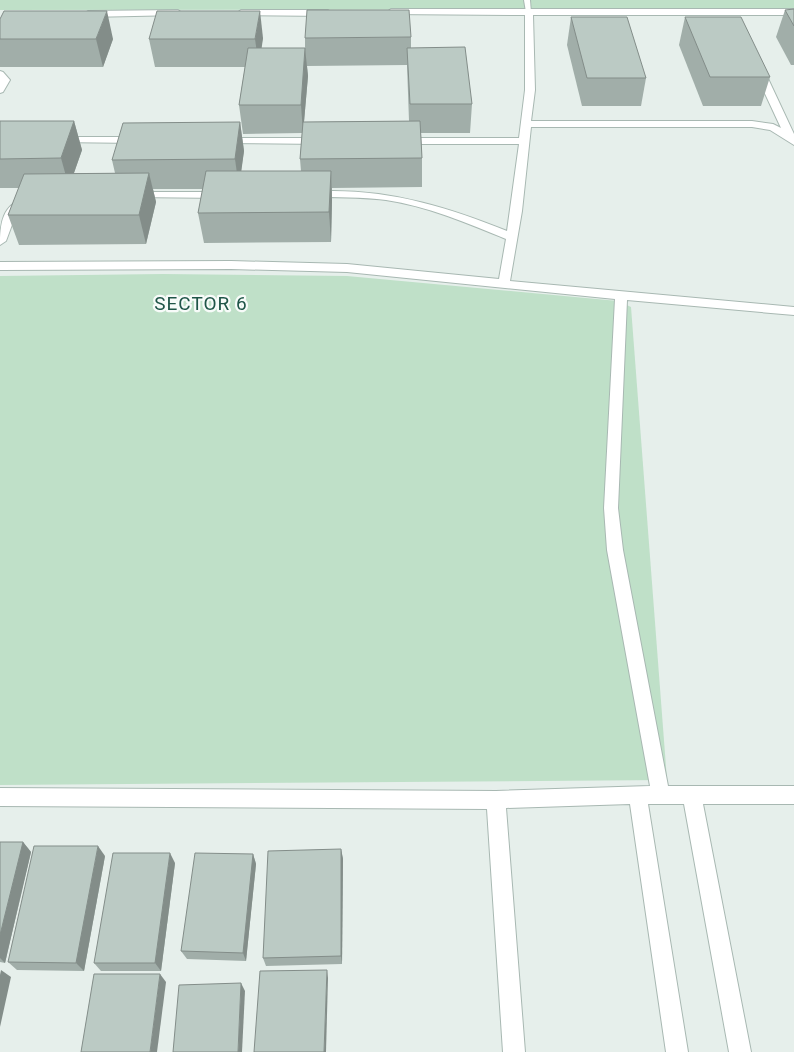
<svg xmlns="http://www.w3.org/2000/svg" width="794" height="1052" viewBox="0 0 794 1052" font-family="Roboto,sans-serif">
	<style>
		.green { fill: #bfe0c8 }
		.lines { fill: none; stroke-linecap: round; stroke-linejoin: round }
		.lane-casing { stroke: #a8b8b2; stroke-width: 2 }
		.street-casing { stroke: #a8b8b2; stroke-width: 2 }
		.lane { fill: #fff; fill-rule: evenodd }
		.street { fill: #fff; fill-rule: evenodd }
		.wall { fill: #a1aea9; fill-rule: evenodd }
		.shaded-wall { fill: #838d89 }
		.building { fill: #bbcac4; stroke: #838d89 }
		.labels { text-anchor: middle; stroke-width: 4.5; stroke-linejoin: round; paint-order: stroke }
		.neighbourhood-label { font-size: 19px; letter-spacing: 1px; fill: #1f5548; stroke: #f7fbf9 }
	</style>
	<rect width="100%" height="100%" fill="#e6efeb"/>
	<g class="green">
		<path d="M0 0H794V9L0 10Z"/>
		<path d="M163 274 347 276 618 301 631 307 667 780 0 785V276Z"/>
	</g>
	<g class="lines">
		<defs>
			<path id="lane" d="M524 0H530L531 13 526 12Z"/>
			<g id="street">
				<path d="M391 9H794V15H533L535 90 531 121H752L773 124 781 128 754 70 759 67 764 70 794 134V145L770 130 752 127H531L522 211 510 281 794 307V315L627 300 618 508 623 550 668 786H794V804H703L751 1052H729L684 804H648L688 1052H666L630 804 506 808 525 1052H503L487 809 0 806V788L496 791 650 786 607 550 604 508 615 299 347 272 231 269 0 270V262L231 261 347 264 499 279 506 239C467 223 427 206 386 200 362 197 337 197 313 197L307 194C313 188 325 191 333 191 395 191 450 208 507 231L519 144H402L397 141 402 138H519L525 90V15L388 14 387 12Z"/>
				<path d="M178 10 182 13 181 15 88 17 84 14 88 11Z"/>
				<path d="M241 10H328L332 13 328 16 238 15 237 13Z"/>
				<path d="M0 71 3 72 10 80 3 92 0 93Z"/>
				<path d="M60 137H137L142 140 137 143 56 142 55 140Z"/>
				<path d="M222 138H322L327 141 322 144 218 143 217 141Z"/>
				<path d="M136 192H223L229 195 223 198 132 197 130 195 132 193Z"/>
				<path d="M26 198 32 201 16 214 6 241 0 245C0 224 2 204 26 198Z"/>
			</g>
		</defs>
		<use href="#lane" class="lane-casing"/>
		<use href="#street" class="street-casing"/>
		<use href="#lane" class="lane"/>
		<use href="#street" class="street"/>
	</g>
	<g class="wall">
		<path d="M794 9V65H791L776 37 785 10Z"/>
		<path d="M571 17 646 78 641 106H582L567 45Z"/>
		<path d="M685 17 770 77 761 106H703L679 45Z"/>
		<path d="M0 19 113 39 103 67H0Z"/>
		<path d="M411 37V48L472 104 470 133H421L422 158V187L332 188V200L331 242 204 243 198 213 203 189H153L156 202 146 244 19 245 8 215 19 188H0V121H74L82 150 74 173H115L112 160 240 122 244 151 241 171H301L300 159 302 133 243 134 239 105 245 67H155L149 39 263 38 261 48H305V38ZM407 65 409 121 304 122 308 76 307 66Z"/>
		<path d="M0 842H23L31 852 5 963 0 962Z"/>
		<path d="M341 849 343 859 342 964 266 966 263 958Z"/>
		<path d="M253 854 256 864 246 961 187 959 181 951Z"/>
		<path d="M105 856 84 971 17 970 8 962Z"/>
		<path d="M175 863 161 971H101L94 963Z"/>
	</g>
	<g class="shaded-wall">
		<path d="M107 11 113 39 103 67 96 39Z"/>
		<path d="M260 11 263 38 259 67 255 39Z"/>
		<path d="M305 48 308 76 303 133 301 105Z"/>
		<path d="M74 121 82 150 69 187 61 158Z"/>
		<path d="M240 122 244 151 239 188 235 159Z"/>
		<path d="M331 171 332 200 331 242 329 212Z"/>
		<path d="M149 173 156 202 146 244 139 215Z"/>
		<path d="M23 842 31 852 5 963 0 958V935Z"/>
		<path d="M98 846 105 856 84 971 76 963Z"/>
		<path d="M341 849 343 859 342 964 341 956Z"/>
		<path d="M170 853 175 863 161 971 155 963Z"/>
		<path d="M253 854 256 864 246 961 243 953Z"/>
		<path d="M1 970 11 977 0 1027V975Z"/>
		<path d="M327 970 328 978 326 1052H324Z"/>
		<path d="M160 974 166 982 157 1052H150Z"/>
		<path d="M241 983 245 991 242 1052H238Z"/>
	</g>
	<g class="building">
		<path d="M794 9V26L785 10Z"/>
		<path d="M307 10H409L411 37 305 38Z"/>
		<path d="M4 11H107L96 39H0V19Z"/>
		<path d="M157 11H260L255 39H149Z"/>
		<path d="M571 17H627L646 78H587Z"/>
		<path d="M685 17H741L770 77H710Z"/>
		<path d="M465 47 472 104H410L407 48Z"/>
		<path d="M248 48H305L301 105H239Z"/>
		<path d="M0 121H74L61 158 0 159Z"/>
		<path d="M420 121 422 158 300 159 303 122Z"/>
		<path d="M240 122 235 159 112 160 123 123Z"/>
		<path d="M206 171H331L329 212 198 213Z"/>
		<path d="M149 173 139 215H8L24 174Z"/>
		<path d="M0 842H23L0 935Z"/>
		<path d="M34 846H98L76 963 8 962Z"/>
		<path d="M341 849V956L263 958 268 851Z"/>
		<path d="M113 853H170L155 963H94Z"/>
		<path d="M195 853 253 854 243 953 181 951Z"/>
		<path d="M327 970 324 1052H254L260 971Z"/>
		<path d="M94 974H160L150 1052H81Z"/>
		<path d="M241 983 238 1052H173L179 985Z"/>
	</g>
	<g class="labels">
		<g class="neighbourhood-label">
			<text x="201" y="310">SECTOR 6</text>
		</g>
	</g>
</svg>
